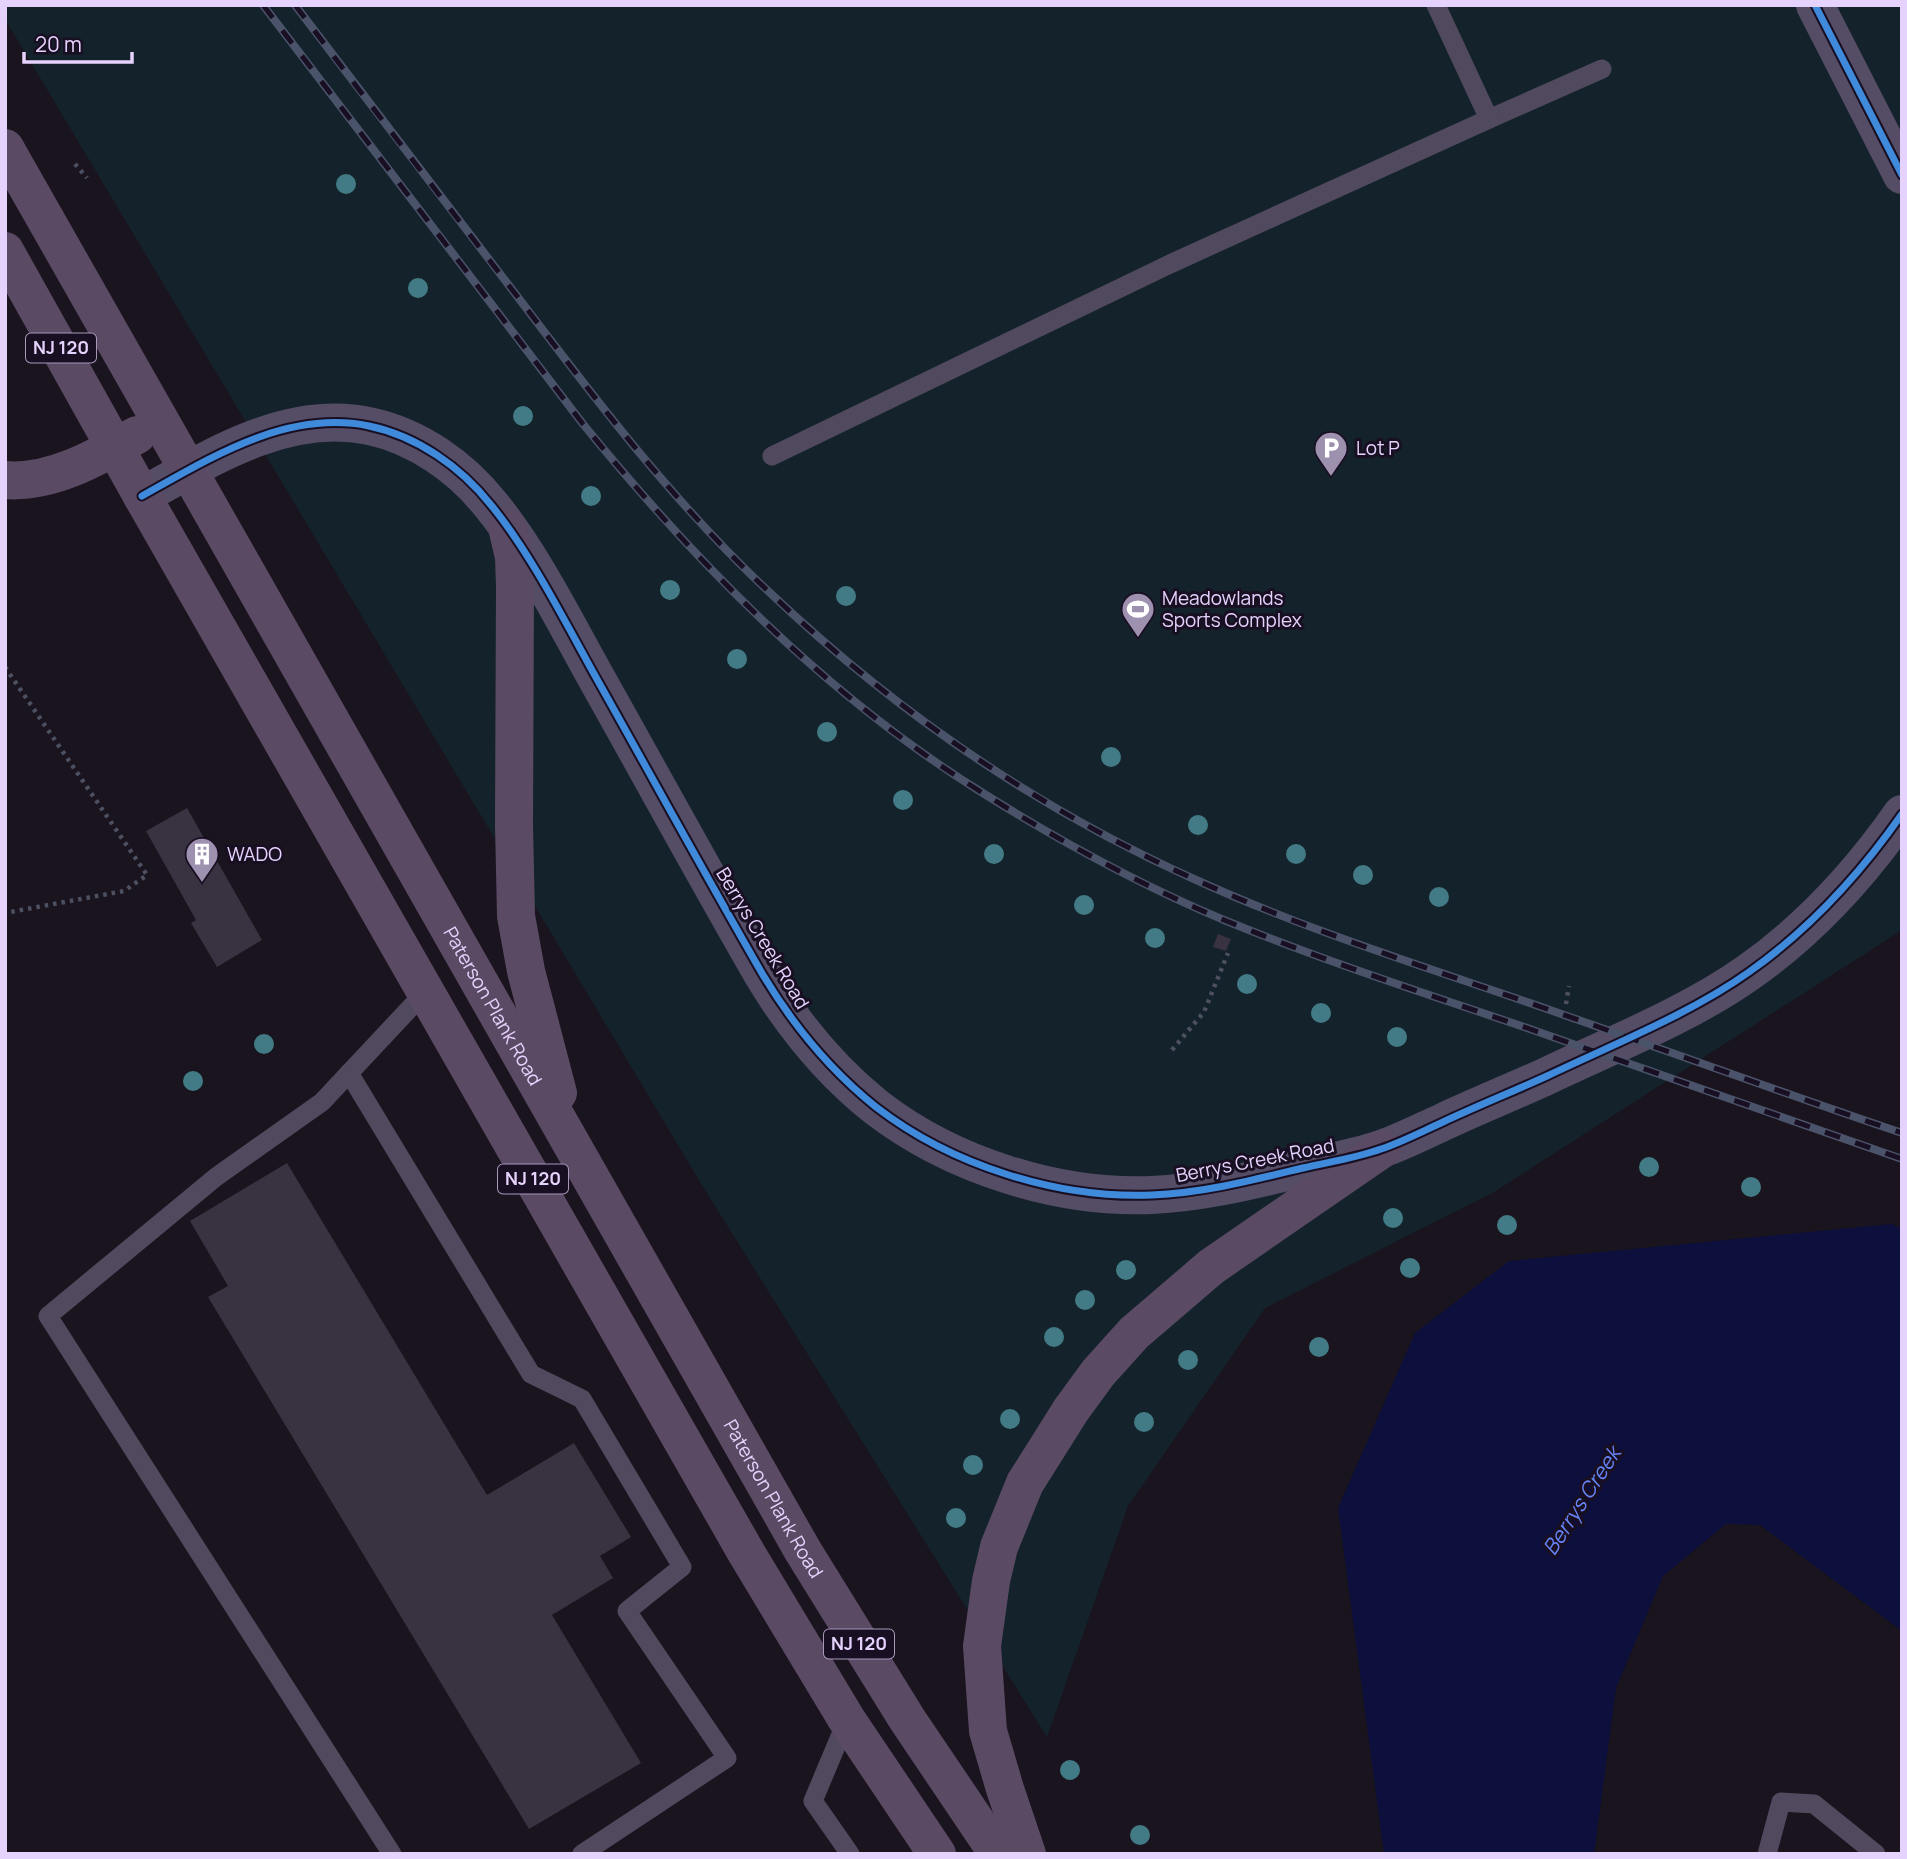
<svg xmlns="http://www.w3.org/2000/svg" width="1907" height="1859" viewBox="0 0 1907 1859" font-family="Manrope,sans-serif">
	<style>
		.green { fill: #14232b }
		.water { fill: #0d0f3c }
		.building { fill: #393240 }
		.lines { fill: none; stroke-linecap: round; stroke-linejoin: round }
		.path { stroke: #4c5061; stroke-width: 4.5; stroke-dasharray: 3.5 5; stroke-linecap: butt }
		.lane { stroke: #514a5f; stroke-width: 19 }
		.secondary { stroke: #554c65; stroke-width: 38 }
		.primary { stroke: #5b4a64; stroke-width: 38 }
		.rail-casing { stroke: #4b536a; stroke-width: 8 }
		.rail { stroke: #190f23; stroke-width: 5; stroke-dasharray: 16; stroke-linecap: butt }
		.cycleway-casing { stroke: #190f23; stroke-width: 11 }
		.cycleway { stroke: #408adc; stroke-width: 7 }
		.tree { fill: #427b85 }
		.labels { text-anchor: middle; stroke-width: 6; stroke-linejoin: round; paint-order: stroke }
		.shield { fill: #190f23; stroke: #a898bc; stroke-width: 2 }
		.shield-label { font-size: 18px; font-weight: bold; fill: #e6d3fd }
		.poi-label { font-size: 19px; fill: #e6d3fd; stroke: #190f23; text-anchor: start }
		.street-label { font-size: 19px; fill: #e6d3fd; stroke: #190f23 }
		.water-label { font-size: 21px; font-style: italic; fill: #6684f8; stroke: #190f23 }
	</style>
	<rect width="100%" height="100%" fill="#19141e"/>
	<path class="green" d="M5 5H1902V930L1494 1192 1265 1308 1128 1506 1047 1737 700 1182 5 19Z"/>
	<path class="water" d="M1892 1224 1902 1229V1631L1760 1525 1726 1524 1663 1576 1616 1688 1594 1854H1384L1338 1508 1415 1333 1509 1261Z"/>
	<g class="building">
		<path d="M187 808 262 940 217 967 191 923 196 920 146 831Z"/>
		<path d="M1218 934 1231 939 1226 951 1213 947Z"/>
		<path d="M287 1163 487 1495 574 1443 631 1537 600 1556 613 1578 552 1615 641 1763 529 1829 208 1297 228 1286 190 1221Z"/>
	</g>
	<g class="lines">
		<g class="path">
			<path d="M75 164 87 178"/>
			<path d="M5 667 147 875 124 891 5 913"/>
			<path d="M1566 1004 1569 986"/>
			<path d="M1172 1050 1204 1012 1228 953"/>
		</g>
		<g class="lane">
			<path d="M1436 5 1489 119 1602 69"/>
			<path d="M772 456 1170 264 1489 119"/>
			<path d="M349 1073 531 1374 582 1399 682 1567 627 1611 727 1758 582 1854"/>
			<path d="M847 1720 813 1801 850 1854"/>
			<path d="M392 1854 48 1316 216 1177 322 1102 426 991"/>
			<path d="M1767 1854 1781 1802 1814 1804 1876 1854"/>
		</g>
		<g class="secondary">
			<path d="M1815 5 1902 175"/>
			<path d="M142 496C210 458 287 409 369 426 417 436 461 467 491 505 532 555 566 624 598 681 653 779 707 878 763 975 793 1025 831 1071 876 1107 951 1165 1057 1199 1152 1195 1203 1193 1253 1180 1303 1168 1329 1162 1356 1158 1381 1149 1402 1142 1423 1131 1443 1122 1477 1106 1512 1092 1547 1076 1612 1045 1690 1014 1749 972 1810 929 1860 874 1902 814"/>
		</g>
		<g class="primary">
			<path id="s1" d="M5 148 803 1551 907 1719 998 1854"/>
			<path d="M5 251 142 496 747 1554 847 1720 937 1854"/>
			<path d="M5 480C51 484 98 457 137 435"/>
			<path d="M507 527 514 557 515 586 514 825 516 916 526 971 558 1093"/>
			<path d="M1027 1854 1005 1789 988 1731 982 1646 991 1581 999 1547 1025 1483 1071 1410 1098 1373 1134 1333 1211 1267 1382 1149"/>
		</g>
		<defs>
			<g id="rail">
				<path d="M263 5 583 424C696 563 825 694 978 790 1056 839 1138 884 1224 920 1324 961 1427 994 1530 1029 1654 1072 1778 1116 1902 1159"/>
				<path d="M295 5C369 103 443 200 517 296 595 399 673 502 767 590 892 709 1036 808 1194 879 1308 931 1429 968 1547 1009 1665 1050 1783 1093 1902 1133"/>
			</g>
		</defs>
		<use href="#rail" class="rail-casing"/>
		<use href="#rail" class="rail"/>
		<defs>
			<g id="cycleway">
				<path d="M1815 5 1902 175"/>
				<path d="M142 496C210 458 287 409 369 426 417 436 461 467 491 505 532 555 566 624 598 681 653 779 707 878 763 975 793 1025 831 1071 876 1107 951 1165 1057 1199 1152 1195 1203 1193 1253 1180 1303 1168 1329 1162 1356 1158 1381 1149 1402 1142 1423 1131 1443 1122 1477 1106 1512 1092 1547 1076 1612 1045 1690 1014 1749 972 1810 929 1860 874 1902 814"/>
			</g>
		</defs>
		<use href="#cycleway" class="cycleway-casing"/>
		<use href="#cycleway" class="cycleway"/>
	</g>
	<g class="tree">
		<circle cx="346" cy="184" r="10"/>
		<circle cx="418" cy="288" r="10"/>
		<circle cx="523" cy="416" r="10"/>
		<circle cx="591" cy="496" r="10"/>
		<circle cx="670" cy="590" r="10"/>
		<circle cx="846" cy="596" r="10"/>
		<circle cx="737" cy="659" r="10"/>
		<circle cx="827" cy="732" r="10"/>
		<circle cx="1111" cy="757" r="10"/>
		<circle cx="903" cy="800" r="10"/>
		<circle cx="1198" cy="825" r="10"/>
		<circle cx="994" cy="854" r="10"/>
		<circle cx="1296" cy="854" r="10"/>
		<circle cx="1363" cy="875" r="10"/>
		<circle cx="1439" cy="897" r="10"/>
		<circle cx="1084" cy="905" r="10"/>
		<circle cx="1155" cy="938" r="10"/>
		<circle cx="1247" cy="984" r="10"/>
		<circle cx="1321" cy="1013" r="10"/>
		<circle cx="1397" cy="1037" r="10"/>
		<circle cx="264" cy="1044" r="10"/>
		<circle cx="193" cy="1081" r="10"/>
		<circle cx="1649" cy="1167" r="10"/>
		<circle cx="1751" cy="1187" r="10"/>
		<circle cx="1393" cy="1218" r="10"/>
		<circle cx="1507" cy="1225" r="10"/>
		<circle cx="1410" cy="1268" r="10"/>
		<circle cx="1126" cy="1270" r="10"/>
		<circle cx="1085" cy="1300" r="10"/>
		<circle cx="1054" cy="1337" r="10"/>
		<circle cx="1319" cy="1347" r="10"/>
		<circle cx="1188" cy="1360" r="10"/>
		<circle cx="1010" cy="1419" r="10"/>
		<circle cx="1144" cy="1422" r="10"/>
		<circle cx="973" cy="1465" r="10"/>
		<circle cx="956" cy="1518" r="10"/>
		<circle cx="1070" cy="1770" r="10"/>
		<circle cx="1140" cy="1835" r="10"/>
	</g>
	<defs>
		<symbol id="parking-pin" viewBox="-11 -11 22 30"><path d="M0 17L-7.5 6A9.5 9.5 0 1 1 7.5 6Z" fill="#9e90af" stroke="#190f23"/><path d="M-3.5-5.5H1a3.5 3.5 0 0 1 0 7H-1V5.5H-3.5ZM-1-3.4V-.6H.8a1.4 1.4 0 0 0 0-2.8Z" fill="#fff"/></symbol>
		<symbol id="stadium-pin" viewBox="-11 -11 22 30"><path d="M0 17L-7.5 6A9.5 9.5 0 1 1 7.5 6Z" fill="#9e90af" stroke="#190f23"/><path d="M0-5a6.5 5 0 1 0 0 10a6.5 5 0 1 0 0-10ZM-3.5-1.8h7v3.6h-7Z" fill="#fff"/></symbol>
		<symbol id="building-pin" viewBox="-11 -11 22 30"><path d="M0 17L-7.5 6A9.5 9.5 0 1 1 7.5 6Z" fill="#9e90af" stroke="#190f23"/><path d="M-4-6H4V6H1V3H-1V6H-4ZM-2.5-4.3h1.7v1.8h-1.7ZM.8-4.3h1.7v1.8H.8ZM-2.5-1h1.7V.8h-1.7ZM.8-1h1.7V.8H.8Z" fill="#fff"/></symbol>
	</defs>
	<g fill-rule="evenodd">
		<use href="#parking-pin" x="1312" y="429" width="38" height="52"/>
		<use href="#stadium-pin" x="1119" y="590" width="38" height="52"/>
		<use href="#building-pin" x="183" y="835" width="38" height="52"/>
	</g>
	<g class="labels">
		<g class="shield">
			<rect x="26" y="333.5" width="70" height="29" rx="5"/>
			<rect x="498" y="1164.5" width="70" height="29" rx="5"/>
			<rect x="824" y="1629.5" width="70" height="29" rx="5"/>
		</g>
		<g class="shield-label">
			<text x="61" y="354">NJ 120</text>
			<text x="533" y="1185">NJ 120</text>
			<text x="859" y="1650">NJ 120</text>
		</g>
		<g class="poi-label">
			<text x="1356" y="455">Lot P</text>
			<text x="1162" y="605">Meadowlands<tspan x="1162" dy="22">Sports Complex</tspan></text>
			<text x="227" y="861">WADO</text>
		</g>
		<g class="street-label">
			<text transform="translate(763 938) rotate(59)" y="7">Berrys Creek Road</text>
			<text dy="7" stroke="none"><textPath href="#s1" startOffset="987">Paterson Plank Road</textPath></text>
			<text transform="translate(1255 1160) rotate(-11)" y="7">Berrys Creek Road</text>
			<text dy="7" stroke="none"><textPath href="#s1" startOffset="1554">Paterson Plank Road</textPath></text>
		</g>
		<g class="water-label">
			<text transform="translate(1582 1501) rotate(-57)" y="7">Berrys Creek</text>
		</g>
	</g>
	<rect width="1907" height="1859" fill="none" stroke="#e6d3fd" stroke-width="14"/>
	<path d="M24 52v10h108v-10" fill="none" stroke="#e6d3fd" stroke-width="3.5"/>
	<text x="35" y="52" font-size="21" fill="#e6d3fd" stroke="#190f23" stroke-width="5" paint-order="stroke">20 m</text>
</svg>
